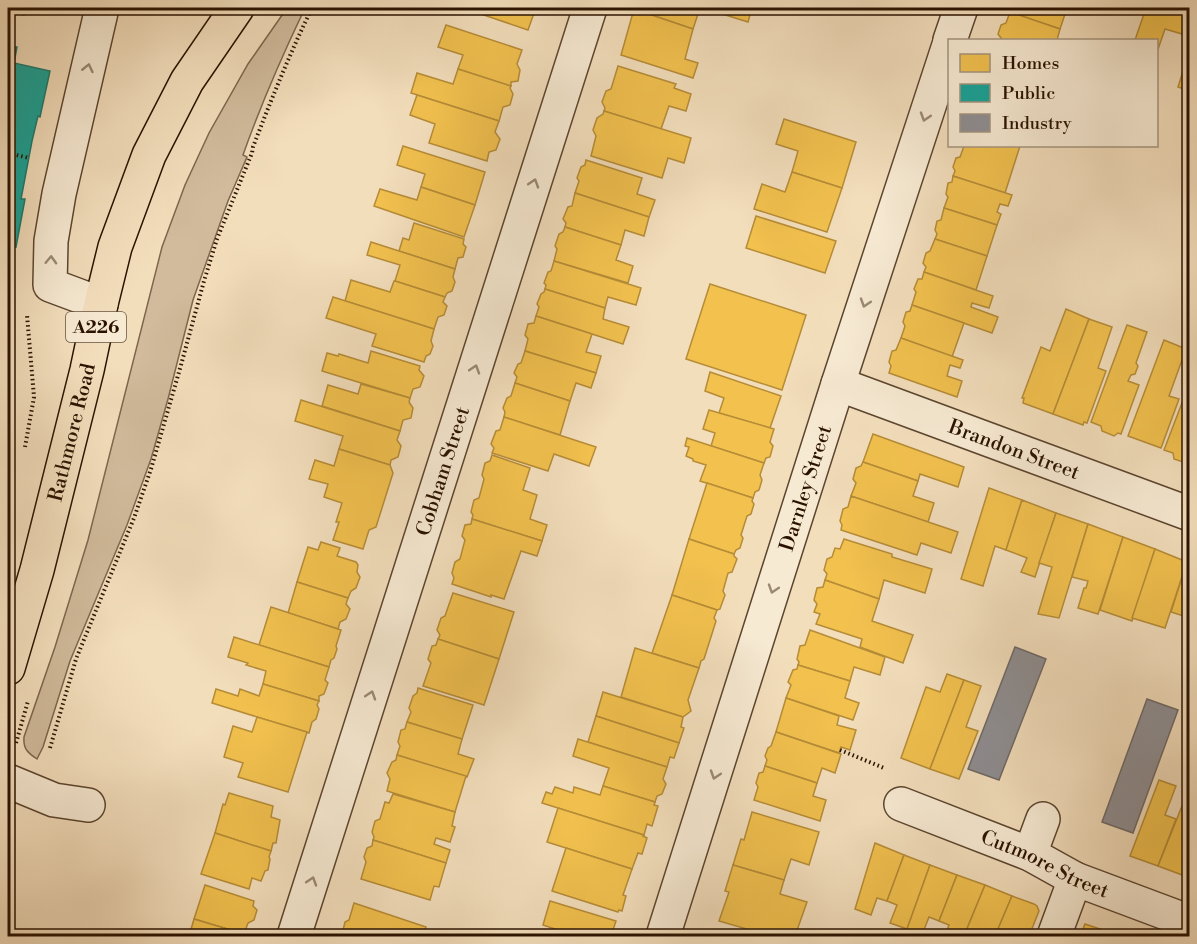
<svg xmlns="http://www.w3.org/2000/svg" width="1197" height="944" viewBox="0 0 1197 944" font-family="'Libre Bodoni',serif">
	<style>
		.green { fill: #d1bb9c; stroke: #7e664e; stroke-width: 1.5 }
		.homes { fill: #f2c14e; stroke: #b68c37; stroke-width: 1.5 }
		.public { fill: #17a398; stroke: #1d786a; stroke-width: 1.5 }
		.industry { fill: #8d8d92; stroke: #6f6866; stroke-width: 1.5 }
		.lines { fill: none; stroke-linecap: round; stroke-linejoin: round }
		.minor-casing { stroke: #5c452f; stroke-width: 36 }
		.major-casing { stroke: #2a1200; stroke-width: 36 }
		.path { stroke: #2a1200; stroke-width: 4; stroke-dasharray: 1.5 3; stroke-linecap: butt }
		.minor { stroke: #f7ead3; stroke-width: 33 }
		.major { stroke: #f3debc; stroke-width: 33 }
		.oneway { stroke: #9b8974 }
		.labels { text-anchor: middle; stroke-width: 6; stroke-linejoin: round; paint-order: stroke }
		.shield { fill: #f7ead3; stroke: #68533f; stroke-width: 1.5 }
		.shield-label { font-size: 18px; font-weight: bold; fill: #2a1200 }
		.street-label { font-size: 20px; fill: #2a1200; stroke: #f7ead3 }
	</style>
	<rect width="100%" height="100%" fill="#f3debc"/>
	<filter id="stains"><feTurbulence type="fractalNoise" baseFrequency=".00333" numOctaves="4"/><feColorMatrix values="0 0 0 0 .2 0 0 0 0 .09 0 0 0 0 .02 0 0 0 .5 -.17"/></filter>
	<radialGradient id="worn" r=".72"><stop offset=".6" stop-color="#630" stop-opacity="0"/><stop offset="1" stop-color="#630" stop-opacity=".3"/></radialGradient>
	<path class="green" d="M287 8H305C282 56 261 104 243 155L247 157 228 201 193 300 168 399 151 459 127 525 70 661 43 747 37 759C28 753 23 749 24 737L55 647 88 540 162 247 185 185 209 133 248 64Z"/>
	<g class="homes">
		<path d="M473 8H541V10L534 13 528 30 472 11Z"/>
		<path d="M635 8H700L693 29 634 9Z"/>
		<path d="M703 8H752L748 22Z"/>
		<path d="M1010 8H1067L1060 29 1010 12Z"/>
		<path d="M1146 8H1190L1182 34 1165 29 1156 55V40H1135Z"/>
		<path d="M634 9 693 29 685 59 698 63 693 78 621 55Z"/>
		<path d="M1010 12 1060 29 1057 40H1001V38L998 34 1001 25 1006 23Z"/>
		<path d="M446 25 522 50 517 64 520 70 518 81 511 82V86L458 69 463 55 438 47Z"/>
		<path d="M1190 49V91L1178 87Z"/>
		<path d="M618 66 676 84 674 88 691 94 686 111 669 106 661 129 604 111 605 108 602 102 606 91 611 89Z"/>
		<path d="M458 69 511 86 510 88 513 94 510 105 503 107 499 121 411 93 417 73 453 84Z"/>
		<path d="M417 95 499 121 495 132 500 139 496 150 489 152 487 161 429 143 435 124 410 115Z"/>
		<path d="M604 111 691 138 684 163 668 158 662 178 591 156 596 136 593 130 597 118 603 114Z"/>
		<path d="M784 119 856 142 842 188 792 172 798 151 776 144Z"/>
		<path d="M403 146 485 172 475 205 421 187 425 174 397 165Z"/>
		<path d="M964 146H1020L1005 193 953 176 955 171 953 167 956 158 960 157Z"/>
		<path d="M586 160 642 178 637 194 655 200 649 217 575 193 579 181 577 178 581 167 585 165Z"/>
		<path d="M792 172 842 188 827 232 754 209 762 184 785 192Z"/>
		<path d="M953 176 1012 195 1008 206 1000 204 997 212 1001 214 997 225 944 208 948 197 946 194 948 183 952 182Z"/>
		<path d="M421 187 475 205 464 237 374 206 380 189 417 200Z"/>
		<path d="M575 193 649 217 644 236 625 230 621 245 565 227 566 223 563 219 568 207 572 206Z"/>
		<path d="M944 208 997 225 987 256 935 239 937 234 935 230 937 221 941 220Z"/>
		<path d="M756 216 836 241 825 273 746 248Z"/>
		<path d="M414 223 464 239 463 244 466 247 463 257 458 258 455 269 399 251 403 238 409 240Z"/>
		<path d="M565 227 621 245 616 260 633 266 628 283 554 261 557 249 555 246 559 234 563 232Z"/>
		<path d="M935 239 987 256 976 290 924 272 926 267 923 263 926 253 930 251Z"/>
		<path d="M371 242 455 269 453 277 455 282 452 291 447 293 445 297 395 281 400 265 367 255Z"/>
		<path d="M554 261 641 288 636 305 608 297 605 308 545 289 546 285 544 283 548 272 551 271Z"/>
		<path d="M924 272 993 296 989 308 972 303 971 307 998 317 992 333 912 305 916 292 914 289 918 279H922Z"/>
		<path d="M351 280 390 292 394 281H395L445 297 443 302 447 306 444 315 438 317 434 329 345 301Z"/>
		<path d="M710 284 806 315 782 390 686 359Z"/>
		<path d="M545 289 605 308 603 319 629 327 623 344 536 316 539 307 537 304 541 294 544 292Z"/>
		<path d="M333 297 434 329 431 341 433 346 430 354 426 356 424 362 372 346 376 334 326 318Z"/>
		<path d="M912 305 964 323 952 357 901 338 905 326 903 322 906 312 910 311Z"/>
		<path d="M1066 309 1089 319 1053 414 1023 403 1024 398H1022L1041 347 1050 351Z"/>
		<path d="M536 316 592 334 586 352 601 356 596 373 525 351 528 339 525 335 528 324 534 323Z"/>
		<path d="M1089 319 1112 327 1098 368 1106 371 1087 423 1084 422 1083 425 1053 414Z"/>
		<path d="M1127 325 1147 332 1136 363 1138 366 1135 374 1131 375 1128 381 1139 385 1121 434 1118 433 1114 436 1102 431 1101 426 1091 422Z"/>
		<path d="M901 338 963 360 960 368 950 365 947 376 962 381 957 397 889 373 891 366 889 362 892 351 896 350Z"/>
		<path d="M1164 340 1186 349 1169 396 1179 399 1161 448 1128 436Z"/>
		<path d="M371 351 420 366 419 370 424 376 420 387 413 389 410 398 322 371 327 353 338 356 339 354 368 363Z"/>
		<path d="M525 351 596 373 591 388 576 383 570 401 515 383 517 377 514 373 518 364 521 363Z"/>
		<path d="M710 372 781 396 770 428 719 413 724 398 705 391Z"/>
		<path d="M1190 382V460L1186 463 1174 459 1173 453 1164 450Z"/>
		<path d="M515 383 570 401 560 435 504 417 505 412 503 408 507 398 511 396Z"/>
		<path d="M361 384 410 398 409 402 413 408 411 418 403 420 400 431 322 406 328 385 358 394Z"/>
		<path d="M301 400 400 431 397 440 401 446 398 457 391 460 390 465 339 449 343 436 295 421Z"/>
		<path d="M709 410 774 429 770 442 773 446 770 457 766 458 764 463 711 446 715 433 703 429Z"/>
		<path d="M504 417 596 447 589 466 554 454 548 471 492 453 494 448 491 444 496 431 500 430Z"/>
		<path d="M873 434 964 467 958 487 920 474 918 481 863 462Z"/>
		<path d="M687 438 764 463 760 475 762 480 759 490 755 492 753 498 700 481 706 465 693 461V459L686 456 689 447 685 446Z"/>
		<path d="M339 449 390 465 393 473 376 527 369 530 363 549 333 540 339 522H336L342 503 324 497 328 484 309 479 315 460 334 466Z"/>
		<path d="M492 455 530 468 523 490 537 495 530 519 547 525 542 541 472 519 473 515 471 512 474 500 479 498 484 479 482 475 485 463 490 461Z"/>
		<path d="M863 462 918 481 913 496 934 503 928 522 851 496 856 483 853 479 856 468 861 466Z"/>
		<path d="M707 483 753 498 752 501 754 504 751 514 747 516 741 535 743 538 740 548 736 550 734 554 689 539Z"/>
		<path d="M989 488 1022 500 1006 550 995 546 983 586 961 579Z"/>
		<path d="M851 496 958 532 951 553 921 543 917 555 841 530 842 525 840 521 843 509 848 507Z"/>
		<path d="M1022 500 1056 513 1035 577 1021 572 1027 558 1006 550Z"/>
		<path d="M1056 513 1088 524 1059 618 1038 614 1052 567 1039 563Z"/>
		<path d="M472 519 542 541 537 556 521 551 504 599 491 595V597L452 584 454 578 452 573 455 562 460 559 465 540 462 536 465 525 471 524Z"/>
		<path d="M1088 524 1123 537 1098 614 1078 608 1084 588H1086L1088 581 1072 577Z"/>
		<path d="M1123 537 1155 549 1132 621 1100 610Z"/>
		<path d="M689 539 734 554V556L737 559 732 572 728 573 723 591 725 595 720 609 717 610 672 595Z"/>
		<path d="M844 539 892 554V557L932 569 925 593 884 580 879 599 825 580 827 574 824 570 827 559 832 557 835 548 840 549Z"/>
		<path d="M321 542 340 548 337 556 356 562 358 565 357 572 360 577 356 588 351 591 348 598 297 582 308 547 318 550Z"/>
		<path d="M1155 549 1187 562 1165 628 1132 618Z"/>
		<path d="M1187 562 1190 563V618L1171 612Z"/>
		<path d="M825 580 879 599 872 621 913 635 903 663 860 647 862 639 816 624 820 614 814 612 817 604 814 600 817 588 823 587Z"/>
		<path d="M297 582 348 598 346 604 350 609 346 619 340 622 338 629 288 613Z"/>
		<path d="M453 593 514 612 499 659 438 639 440 635 437 630 441 618 445 616Z"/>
		<path d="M672 595 717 610 714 618 716 621 704 659 701 661 699 668 652 653Z"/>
		<path d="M271 607 341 630 336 646 337 649 334 658 331 660 329 667 259 645Z"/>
		<path d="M810 630 885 657 880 675 854 667 850 681 798 665 799 662 797 659 800 646 805 645Z"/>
		<path d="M234 637 329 667 325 680 328 683 324 694 319 696V701L263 684 266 671 246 665 248 663 228 657Z"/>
		<path d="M438 639 499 659 484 705 423 686 431 663 428 659 432 646 436 645Z"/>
		<path d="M635 648 699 668 688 700 691 711 683 717 621 697Z"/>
		<path d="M798 665 850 681 845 698 859 703 853 720 786 698 791 685 788 682 793 670 797 669Z"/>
		<path d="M947 674 964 680 930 769 901 758 926 687 940 692Z"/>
		<path d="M964 680 981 686 966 727 978 731 959 779 930 769Z"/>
		<path d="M263 684 319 701 317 705 319 709 316 719 312 722 309 733 212 703 216 689 238 696 240 689 259 696Z"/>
		<path d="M418 688 473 705 462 739 407 722 411 712 409 708 413 696 417 693Z"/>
		<path d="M603 692 683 717 681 727 684 728 679 743 596 716Z"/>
		<path d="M786 698 839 716 837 725 856 730 850 750 841 747 839 753 776 732Z"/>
		<path d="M596 716 679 743 674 758 670 757 667 767 588 742Z"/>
		<path d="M257 717 307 732 288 792 238 777 243 763 224 757 233 726 252 732Z"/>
		<path d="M407 722 462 739 458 754 474 759 467 777 397 755 400 746 398 742 401 730 405 729Z"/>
		<path d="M776 732 841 754 835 773 822 768 817 783 765 766 767 760 765 756 768 748 771 746Z"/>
		<path d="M578 739 667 767 663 779 666 784 662 794 657 796 655 802 603 786 609 768 573 756Z"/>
		<path d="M397 755 466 776 455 812 387 791 390 779 387 773 392 762 396 760Z"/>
		<path d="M765 766 817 783 813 796 826 800 820 821 754 800 758 787 756 783 759 773 763 772Z"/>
		<path d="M1159 780 1176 786 1165 815 1176 819 1158 866 1130 856Z"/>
		<path d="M603 786 655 802 654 805 658 806 652 826 647 824 644 835 542 803 546 792 552 794 555 787 573 793 574 787 600 795Z"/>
		<path d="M1188 791H1190V866L1185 876 1158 866Z"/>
		<path d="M229 793 273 806 271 817 280 820 276 843H273L271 851 215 833 223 804 225 805Z"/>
		<path d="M393 794 455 812 452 826 455 827 450 842 436 838 434 844 450 850 446 863 373 840 374 837 372 832 375 821 380 819 385 802 389 803Z"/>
		<path d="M558 808 644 835 643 836 647 838 642 854 638 853 632 869 547 842Z"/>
		<path d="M752 812 819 832 809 865 791 859 784 880 733 865 741 839 744 840Z"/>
		<path d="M215 833 271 851 269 857 270 859 268 870 265 871 261 881 252 878 249 889 201 874Z"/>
		<path d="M373 840 446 863 439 887 434 886 430 900 361 879 366 862 364 857 367 848 372 846Z"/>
		<path d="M875 843 904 855 887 901 877 898 871 915 855 909Z"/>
		<path d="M566 848 632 869 623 895 626 896 622 911 619 910 618 912 552 891Z"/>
		<path d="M904 855 930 865 907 929 890 923 897 905 887 901Z"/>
		<path d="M733 865 784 880 780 894 807 902 795 936H771L719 921 729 892 725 891Z"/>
		<path d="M930 865 957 875 939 921 929 917 922 935 907 929Z"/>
		<path d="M957 875 985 885 964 936H945L949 925 939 921Z"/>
		<path d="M205 885 254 901 253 906 257 910 254 920 248 923 244 934 194 919Z"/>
		<path d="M985 885 1012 896 995 936H964Z"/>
		<path d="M1012 896 1034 904 1037 906 1039 911 1029 936H995Z"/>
		<path d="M550 901 616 921 611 936H556L558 930 543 925Z"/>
		<path d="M354 903 426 927 423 936H343L342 934 345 922 349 920Z"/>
		<path d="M194 919 244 934 243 936H189Z"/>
		<path d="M1085 924 1121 936H1080Z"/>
		<path d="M716 932 731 936H711L712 934 715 935Z"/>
	</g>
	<path class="public" d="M8 45 17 47 14 63 50 71 40 117 38 116 32 141 21 199H25L16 247 8 245Z"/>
	<g class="industry">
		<path d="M8 8H26L24 15 8 11Z"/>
		<path d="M1015 647 1046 659 999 780 968 769Z"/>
		<path d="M1147 699 1178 710 1133 833 1102 822Z"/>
	</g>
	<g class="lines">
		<defs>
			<g id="minor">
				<path d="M950 40 961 8"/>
				<path d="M101 304 50 285 51 241 59 194 102 8"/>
				<path id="s1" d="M838 384 1190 514"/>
				<path d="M8 781 54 800 88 805"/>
				<path id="s2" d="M901 804 1030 854 1075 879 1190 922"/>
				<path d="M1030 854 1043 819"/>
				<path id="s3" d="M294 936 590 8"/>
				<path id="s4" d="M663 936 838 384 950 42"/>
				<path d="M1054 936 1075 879"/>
			</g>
			<g id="major">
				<path id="s5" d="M8 668 37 570 87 370 101 304 115 247 149 155 187 81 237 8"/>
			</g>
		</defs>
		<use href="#minor" class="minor-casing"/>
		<use href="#major" class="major-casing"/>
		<g class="path">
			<path d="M8 153 29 158"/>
			<path d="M25 447 34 397 27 315"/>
			<path d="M16 743 28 701"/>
			<path d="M50 748 76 659 134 518 151 469 181 365 204 281 217 239 252 153 253 147C271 100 290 53 312 8"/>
			<path d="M840 750 884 768"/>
		</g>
		<use href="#minor" class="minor"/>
		<use href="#major" class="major"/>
	</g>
	<defs><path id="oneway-chevron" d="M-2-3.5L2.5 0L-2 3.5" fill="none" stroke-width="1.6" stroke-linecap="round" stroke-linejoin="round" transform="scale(1.5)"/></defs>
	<g class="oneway">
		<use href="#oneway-chevron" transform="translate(88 68) rotate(-77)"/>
		<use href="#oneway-chevron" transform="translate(925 117) rotate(108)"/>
		<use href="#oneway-chevron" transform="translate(534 183) rotate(-72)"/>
		<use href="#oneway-chevron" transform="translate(51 260) rotate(-88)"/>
		<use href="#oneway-chevron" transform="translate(865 303) rotate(108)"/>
		<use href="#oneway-chevron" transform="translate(475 369) rotate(-72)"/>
		<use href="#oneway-chevron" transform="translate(773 589) rotate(108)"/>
		<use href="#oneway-chevron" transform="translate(371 695) rotate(-72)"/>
		<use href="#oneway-chevron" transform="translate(715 775) rotate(108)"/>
		<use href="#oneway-chevron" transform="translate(312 881) rotate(-72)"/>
	</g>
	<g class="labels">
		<rect class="shield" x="66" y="312" width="60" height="30" rx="4.5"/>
		<g class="shield-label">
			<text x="96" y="333">A226</text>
		</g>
		<g class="street-label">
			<text dy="7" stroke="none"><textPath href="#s5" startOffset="244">Rathmore Road</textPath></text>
			<text dy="7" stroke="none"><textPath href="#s1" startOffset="188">Brandon Street</textPath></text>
			<text dy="7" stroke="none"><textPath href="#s3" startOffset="488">Cobham Street</textPath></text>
			<text dy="7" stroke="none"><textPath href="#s4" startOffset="470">Darnley Street</textPath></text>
			<text dy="7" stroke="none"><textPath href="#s2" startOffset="156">Cutmore Street</textPath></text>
		</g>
	</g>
	<rect width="1197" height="944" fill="none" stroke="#f3debc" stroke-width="30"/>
	<rect x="9" y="9" width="1179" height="926" fill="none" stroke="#2a1200" stroke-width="3"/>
	<rect x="15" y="15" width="1167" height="914" fill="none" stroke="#2a1200" stroke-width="1.5"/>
	<rect x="948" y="39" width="210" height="108" fill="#f7ead3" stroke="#a5947f" stroke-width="1.5"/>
	<rect x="960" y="54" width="30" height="18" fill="#f2c14e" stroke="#a5947f" stroke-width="1.5"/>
	<text x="1002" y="69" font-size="18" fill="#2a1200">Homes</text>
	<rect x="960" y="84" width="30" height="18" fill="#17a398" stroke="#a5947f" stroke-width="1.5"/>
	<text x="1002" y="99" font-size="18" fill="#2a1200">Public</text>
	<rect x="960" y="114" width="30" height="18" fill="#8d8d92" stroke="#a5947f" stroke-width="1.5"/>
	<text x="1002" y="129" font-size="18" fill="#2a1200">Industry</text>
	<rect width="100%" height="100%" filter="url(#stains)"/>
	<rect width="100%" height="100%" fill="url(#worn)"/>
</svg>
